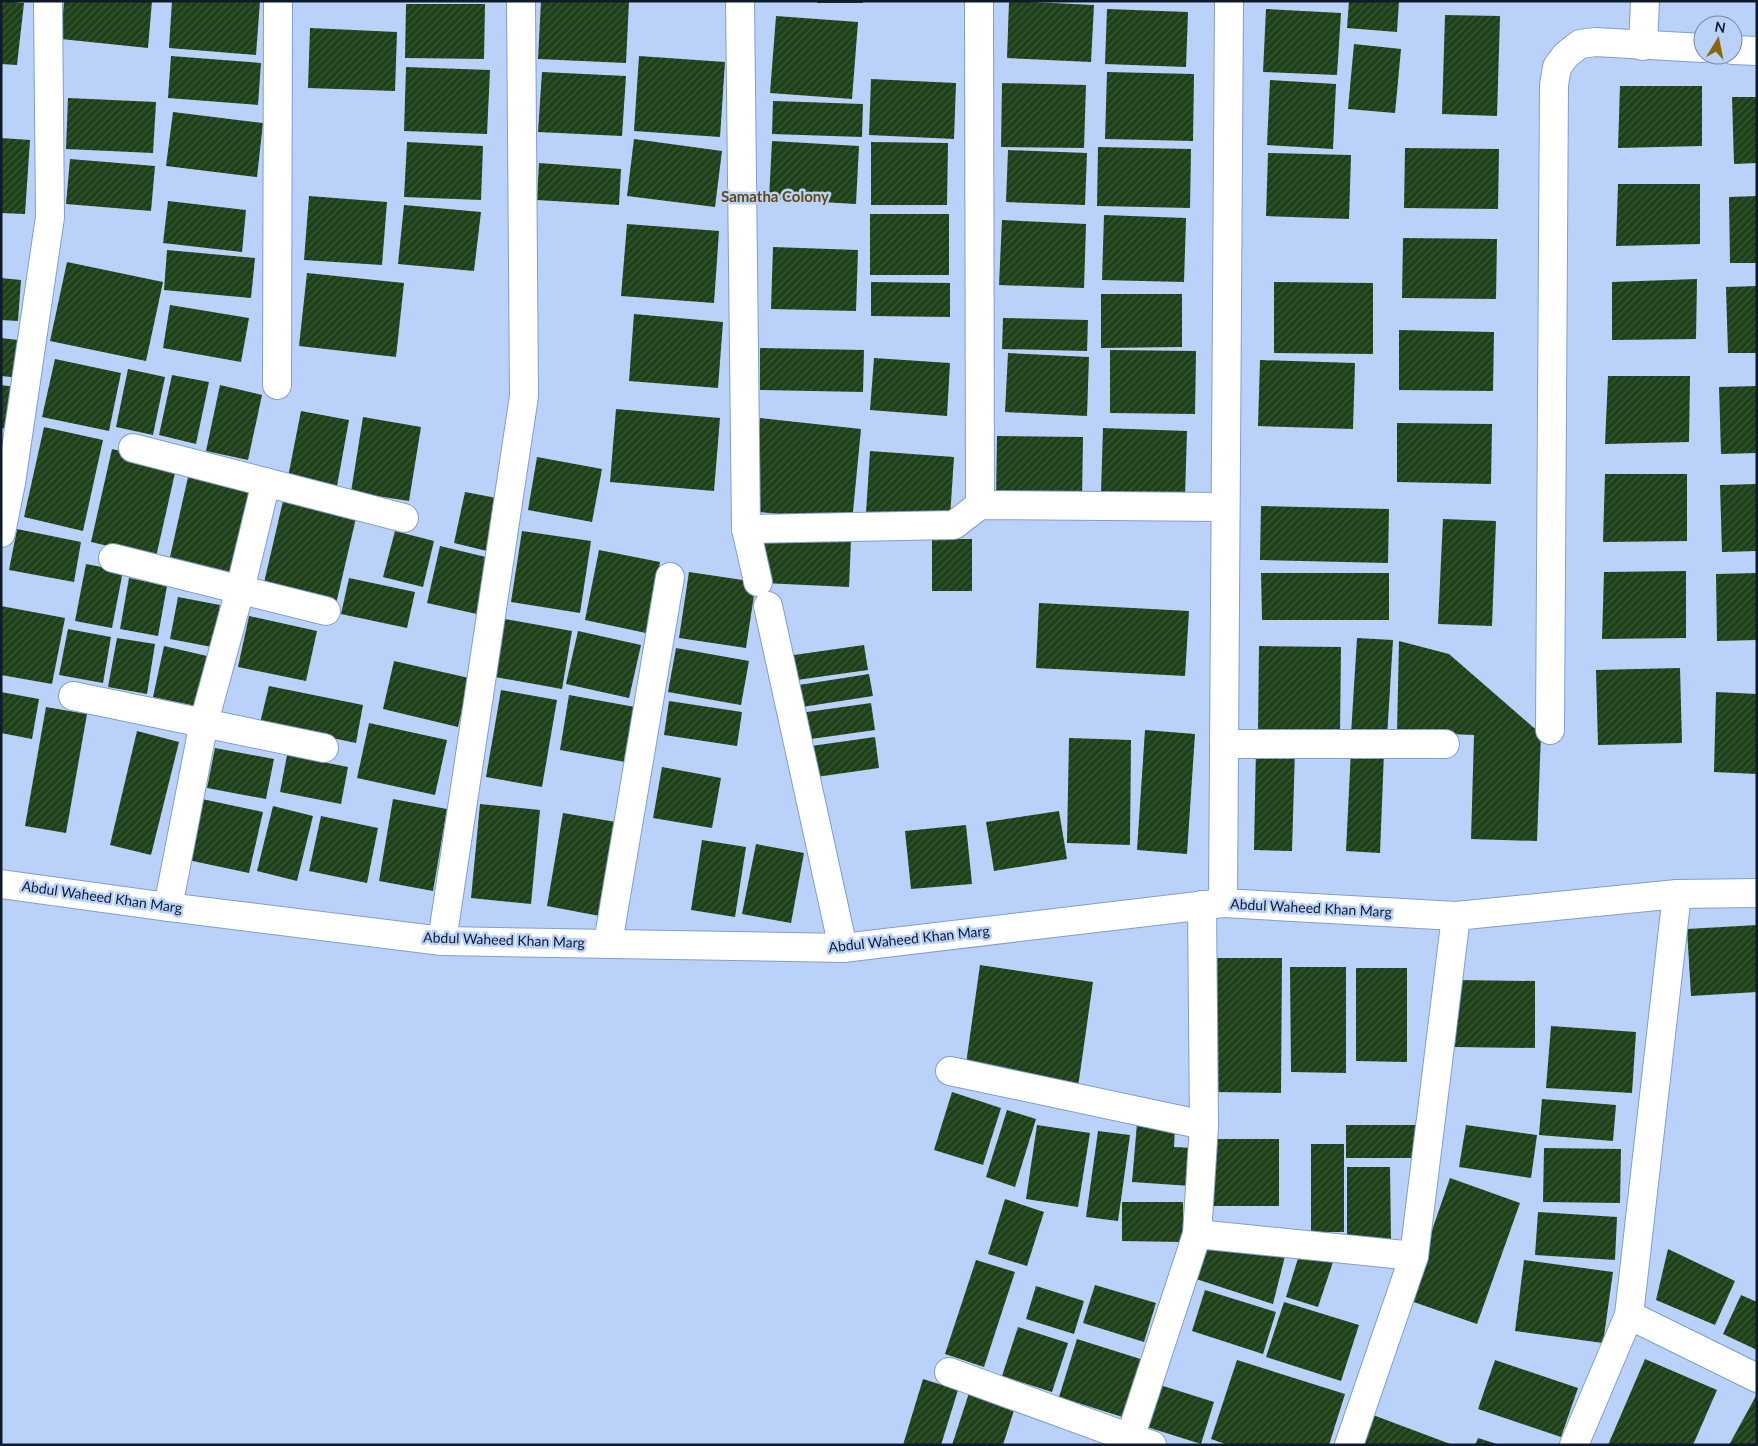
<svg xmlns="http://www.w3.org/2000/svg" width="1758" height="1446" viewBox="0 0 1758 1446" font-family="Lato,sans-serif">
	<style>
		.building { fill: url(#building-hatch) }
		.lines { fill: none; stroke-linecap: round; stroke-linejoin: round }
		.minor-casing { stroke: #829ece; stroke-width: 30 }
		.minor { stroke: #fff; stroke-width: 28 }
		.labels { text-anchor: middle; stroke-width: 5; stroke-linejoin: round; paint-order: stroke }
		.street-label { font-size: 14px; fill: #0f1a2b; stroke: #bad2fa }
		.neighbourhood-label { font-size: 15px; font-weight: bold; fill: #64480e; stroke: #bad2fa }
	</style>
	<defs>
		<pattern id="building-hatch" width="6" height="6" patternUnits="userSpaceOnUse" patternTransform="scale(1.25)"><rect width="6" height="6" fill="#1e4018"/><path d="M-1 1l2-2M0 6l6-6M5 7l2-2" fill="none" stroke="#3d5839"/></pattern>
	</defs>
	<rect width="100%" height="100%" fill="#bad2fa"/>
	<g class="building">
		<path d="M1 1 24 3 17 65 1 64Z"/>
		<path d="M64 1H152L148 48 61 39Z"/>
		<path d="M172 1H260L256 55 169 48Z"/>
		<path d="M541 1H629L626 63 538 59Z"/>
		<rect x="817" y="1" width="46" height="2"/>
		<path d="M1009 1 1094 5 1091 62 1007 58Z"/>
		<path d="M1349 1H1399L1397 32 1347 28Z"/>
		<path d="M406 4H485L484 59 405 58Z"/>
		<path d="M1107 9 1188 12 1186 67 1105 64Z"/>
		<path d="M1266 9 1341 13 1337 75 1263 72Z"/>
		<path d="M1445 15 1500 16 1497 116 1442 114Z"/>
		<path d="M776 16 858 22 852 99 770 93Z"/>
		<path d="M310 28 397 32 395 91 308 88Z"/>
		<path d="M1354 44 1401 49 1395 113 1348 109Z"/>
		<path d="M171 56 261 63 258 105 168 98Z"/>
		<path d="M639 56 725 62 720 137 634 131Z"/>
		<path d="M406 67 490 70 487 134 404 131Z"/>
		<path d="M542 72 626 76 622 136 538 132Z"/>
		<path d="M1107 72 1194 74 1193 141 1105 139Z"/>
		<path d="M871 79 956 83 954 139 869 135Z"/>
		<path d="M1270 80 1336 84 1333 149 1267 145Z"/>
		<path d="M1002 83 1086 85 1084 148 1001 147Z"/>
		<path d="M1620 86H1702V146L1618 148Z"/>
		<path d="M1732 97H1757V163L1734 164Z"/>
		<path d="M68 98 156 102 153 153 66 149Z"/>
		<path d="M773 101 863 104 862 137 772 134Z"/>
		<path d="M173 112 263 123 257 177 166 166Z"/>
		<path d="M1 138 30 140 25 214 1 213Z"/>
		<path d="M634 139 722 151 715 207 627 196Z"/>
		<path d="M772 141 859 146 856 204 769 199Z"/>
		<path d="M407 142 483 146 481 200 404 197Z"/>
		<path d="M871 142 948 143 947 205H871Z"/>
		<path d="M1098 147 1191 149 1190 208 1097 206Z"/>
		<path d="M1405 148 1499 149 1498 209 1404 208Z"/>
		<path d="M1008 150 1087 153 1085 205 1006 202Z"/>
		<path d="M1268 153 1351 155 1349 219 1266 216Z"/>
		<path d="M70 159 155 166 151 211 66 204Z"/>
		<path d="M539 163 621 169 619 205 537 200Z"/>
		<path d="M1618 184H1700V244L1616 246Z"/>
		<path d="M309 196 387 202 382 265 304 260Z"/>
		<path d="M1757 196V263H1730L1729 197Z"/>
		<path d="M168 201 246 210 242 252 163 243Z"/>
		<path d="M404 205 481 212 474 271 398 264Z"/>
		<rect x="870" y="214" width="79" height="61"/>
		<path d="M1104 215 1186 218 1184 282 1102 280Z"/>
		<path d="M1002 220 1086 224 1084 288 999 285Z"/>
		<path d="M627 224 719 231 714 303 621 296Z"/>
		<path d="M1403 238 1497 239 1496 299 1402 298Z"/>
		<path d="M773 247 858 250 856 311 771 309Z"/>
		<path d="M167 250 255 258 251 298 164 290Z"/>
		<path d="M67 262 163 282 146 361 50 341Z"/>
		<path d="M307 273 404 283 396 357 299 346Z"/>
		<path d="M1 278 21 280 18 321 1 320Z"/>
		<path d="M1697 279 1696 339 1612 340V282Z"/>
		<path d="M871 282 950 283V317L871 316Z"/>
		<path d="M1274 282 1373 283V354L1274 353Z"/>
		<path d="M1757 286V353H1728L1726 287Z"/>
		<path d="M1101 294H1182V347L1101 348Z"/>
		<path d="M170 305 249 318 241 362 163 348Z"/>
		<path d="M634 314 723 322 718 388 629 381Z"/>
		<path d="M1003 318 1088 320 1087 351 1002 349Z"/>
		<path d="M1399 330 1494 332 1493 391 1399 390Z"/>
		<path d="M1 338 27 341 21 378 1 376Z"/>
		<path d="M760 348 864 350 863 392 760 390Z"/>
		<path d="M1110 350 1196 351 1195 414 1110 413Z"/>
		<path d="M1008 353 1089 357 1087 416 1005 412Z"/>
		<path d="M874 358 950 363 947 416 870 410Z"/>
		<path d="M55 359 121 373 109 431 42 417Z"/>
		<path d="M1260 360 1355 363 1353 429 1258 426Z"/>
		<path d="M128 369 165 377 153 435 116 427Z"/>
		<path d="M172 375 209 382 196 444 159 435Z"/>
		<path d="M1608 376H1690L1689 442 1605 444Z"/>
		<path d="M1 385 22 388 16 430 1 428Z"/>
		<path d="M220 385 262 395 248 460 206 451Z"/>
		<path d="M1757 386V453L1721 454 1719 387Z"/>
		<path d="M616 409 720 418 714 491 610 482Z"/>
		<path d="M301 411 349 420 337 486 288 477Z"/>
		<path d="M363 417 421 427 409 501 351 492Z"/>
		<path d="M760 418 861 429 852 522 751 511Z"/>
		<path d="M1397 423 1492 424 1491 484 1397 482Z"/>
		<path d="M44 427 103 440 83 531 24 517Z"/>
		<path d="M1103 428 1187 431 1185 496 1101 493Z"/>
		<path d="M997 436 1083 437 1082 500 996 498Z"/>
		<path d="M112 449 177 464 156 557 91 542Z"/>
		<path d="M870 451 954 457 950 518 866 513Z"/>
		<path d="M537 457 602 469 592 522 528 510Z"/>
		<path d="M1605 474H1687V541L1603 542Z"/>
		<path d="M188 477 253 491 233 580 168 566Z"/>
		<path d="M1757 484V551L1722 552 1720 485Z"/>
		<path d="M465 492 502 499 491 552 454 543Z"/>
		<path d="M283 501 356 518 336 604 263 587Z"/>
		<path d="M1261 506 1389 509 1388 563 1260 560Z"/>
		<path d="M1443 519 1496 521 1492 626 1438 624Z"/>
		<path d="M17 529 81 542 74 582 9 570Z"/>
		<path d="M395 531 434 541 423 587 383 577Z"/>
		<path d="M522 531 591 541 580 613 511 602Z"/>
		<path d="M765 535 851 540 849 587 763 583Z"/>
		<rect x="932" y="539" width="40" height="52"/>
		<path d="M440 546 490 558 477 614 427 603Z"/>
		<path d="M599 550 660 562 646 633 585 620Z"/>
		<path d="M86 564 123 571 112 628 75 621Z"/>
		<path d="M1686 571V638L1602 639 1604 572Z"/>
		<path d="M689 572 756 582 746 648 679 638Z"/>
		<path d="M1261 573H1389V620H1262Z"/>
		<path d="M1757 573V640L1717 641 1716 574Z"/>
		<path d="M129 578 167 586 158 636 120 629Z"/>
		<path d="M349 578 415 592 407 628 341 614Z"/>
		<path d="M178 597 220 605 212 647 170 639Z"/>
		<path d="M1039 603 1189 611 1185 676 1036 668Z"/>
		<path d="M1 606 65 618 52 684 1 675Z"/>
		<path d="M249 616 317 631 306 681 238 667Z"/>
		<path d="M505 619 572 631 562 689 495 677Z"/>
		<path d="M68 629 111 637 103 683 59 675Z"/>
		<path d="M578 631 641 645 629 698 566 684Z"/>
		<path d="M117 638 155 644 147 694 108 687Z"/>
		<path d="M1357 638 1393 640 1387 737 1351 734Z"/>
		<path d="M1399 641 1449 654 1541 734 1537 841 1471 839 1474 735 1397 732Z"/>
		<path d="M864 645 868 670 797 680 794 655Z"/>
		<path d="M164 646 207 656 196 706 153 697Z"/>
		<path d="M1259 646 1341 647 1340 732 1258 731Z"/>
		<path d="M676 648 749 661 741 705 668 692Z"/>
		<path d="M394 661 469 678 458 727 383 709Z"/>
		<path d="M1680 668 1682 743 1598 745 1596 670Z"/>
		<path d="M869 674 873 696 802 707 799 685Z"/>
		<path d="M269 686 363 705 356 743 260 723Z"/>
		<path d="M501 690 557 700 542 787 486 777Z"/>
		<path d="M1 692 39 699 32 739 1 733Z"/>
		<path d="M1716 692 1757 694V774L1714 772Z"/>
		<path d="M569 695 635 707 625 762 560 750Z"/>
		<path d="M669 701 742 712 737 746 664 735Z"/>
		<path d="M871 703 875 730 804 740 800 713Z"/>
		<path d="M46 707 87 714 66 833 25 826Z"/>
		<path d="M369 723 447 740 435 795 357 778Z"/>
		<path d="M1145 730 1195 734 1187 854 1137 850Z"/>
		<path d="M137 731 179 742 151 855 110 845Z"/>
		<path d="M875 737 879 768 809 778 804 747Z"/>
		<path d="M1069 738 1131 740 1130 845 1067 843Z"/>
		<path d="M215 748 274 759 266 799 207 788Z"/>
		<path d="M1256 748 1295 749 1292 851 1254 850Z"/>
		<path d="M1351 750 1384 752 1380 853 1346 851Z"/>
		<path d="M287 755 348 767 341 804 280 792Z"/>
		<path d="M662 767 721 778 712 828 653 818Z"/>
		<path d="M202 799 263 812 249 873 188 860Z"/>
		<path d="M393 799 447 809 433 891 379 881Z"/>
		<path d="M480 804 540 810 531 904 471 898Z"/>
		<path d="M273 806 313 816 297 881 257 871Z"/>
		<path d="M1059 811 1067 859 994 871 986 822Z"/>
		<path d="M563 813 622 823 605 917 547 906Z"/>
		<path d="M321 816 378 828 367 883 309 871Z"/>
		<path d="M966 825 972 884 911 889 905 831Z"/>
		<path d="M702 840 746 847 735 917 691 910Z"/>
		<path d="M756 844 804 853 791 923 742 914Z"/>
		<path d="M1757 925V992L1691 996 1687 929Z"/>
		<path d="M1212 958H1282L1281 1093 1212 1092Z"/>
		<path d="M980 965 1093 982 1078 1087 965 1071Z"/>
		<path d="M1290 967H1346V1073L1291 1072Z"/>
		<path d="M1356 968H1407V1062L1356 1061Z"/>
		<path d="M1455 980 1535 981V1048L1455 1047Z"/>
		<path d="M1551 1026 1636 1032 1632 1093 1546 1088Z"/>
		<path d="M952 1092 1001 1108 983 1165 934 1150Z"/>
		<path d="M1542 1099 1616 1105 1613 1141 1539 1135Z"/>
		<path d="M1007 1110 1036 1119 1015 1187 986 1177Z"/>
		<path d="M1137 1123 1175 1127 1174 1147 1194 1148 1191 1186 1132 1182Z"/>
		<path d="M1037 1125 1090 1133 1078 1207 1026 1199Z"/>
		<path d="M1346 1125H1425L1424 1158H1346Z"/>
		<path d="M1466 1125 1537 1135 1531 1178 1459 1167Z"/>
		<path d="M1098 1131 1130 1135 1118 1221 1086 1217Z"/>
		<rect x="1211" y="1139" width="68" height="67"/>
		<rect x="1311" y="1144" width="33" height="88"/>
		<path d="M1544 1148 1621 1149 1620 1203 1543 1202Z"/>
		<path d="M1347 1167H1390L1391 1242H1347Z"/>
		<path d="M1450 1178 1520 1203 1477 1324 1408 1300Z"/>
		<path d="M1005 1199 1044 1212 1027 1266 988 1254Z"/>
		<path d="M1122 1202H1183V1242L1122 1241Z"/>
		<path d="M1538 1212 1617 1217 1615 1260 1535 1255Z"/>
		<path d="M1207 1243 1285 1256 1273 1304 1196 1279Z"/>
		<path d="M1668 1249 1735 1281 1715 1325 1656 1300Z"/>
		<path d="M1300 1252 1333 1262 1318 1307 1286 1297Z"/>
		<path d="M976 1260 1015 1272 984 1367 945 1354Z"/>
		<path d="M1524 1260 1613 1272 1603 1343 1515 1331Z"/>
		<path d="M1095 1285 1156 1303 1144 1342 1083 1323Z"/>
		<path d="M1036 1286 1084 1301 1074 1334 1026 1319Z"/>
		<path d="M1205 1290 1276 1312 1263 1354 1192 1331Z"/>
		<path d="M1741 1295 1757 1302V1350L1723 1334Z"/>
		<path d="M1284 1302 1359 1325 1341 1381 1266 1357Z"/>
		<path d="M1018 1327 1068 1343 1052 1392 1002 1376Z"/>
		<path d="M1077 1339 1150 1362 1132 1420 1059 1397Z"/>
		<path d="M1645 1359 1717 1390 1693 1445H1608Z"/>
		<path d="M1237 1360 1345 1394 1329 1445H1228L1211 1439Z"/>
		<path d="M1495 1360 1578 1388 1561 1437 1478 1409Z"/>
		<path d="M923 1379 958 1390 941 1445H903Z"/>
		<path d="M1160 1385 1214 1402 1201 1444 1147 1427Z"/>
		<path d="M969 1393 1015 1407 1003 1445H952Z"/>
		<path d="M1757 1394V1445H1729Z"/>
		<path d="M1373 1415 1453 1445H1362Z"/>
		<path d="M1478 1438 1497 1444V1445H1475Z"/>
	</g>
	<g class="lines">
		<defs>
			<g id="minor">
				<path d="M740 1 746 529 758 582"/>
				<path d="M979 1 980 505"/>
				<path d="M1643 46 1645 1"/>
				<path d="M1733 50 1757 51"/>
				<path d="M277 385 278 1"/>
				<path d="M133 448 404 518"/>
				<path d="M746 529 954 525 980 505 1225 507"/>
				<path d="M1 533 11 483 50 217 48 1"/>
				<path d="M113 558 326 611"/>
				<path d="M768 606 843 948"/>
				<path d="M73 696 324 748"/>
				<path d="M1550 730 1554 85 1557 67 1566 55 1580 44 1595 42 1703 48"/>
				<path d="M1224 744H1445"/>
				<path d="M1 884 168 907 442 941 843 948 1223 903 1456 916 1677 894 1757 893"/>
				<path d="M1223 903 1229 1"/>
				<path d="M168 907 204 722 240 590 266 482"/>
				<path d="M442 941 524 396 521 1"/>
				<path d="M608 943 670 577"/>
				<path d="M950 1071 1204 1125"/>
				<path d="M1197 1234 1414 1256"/>
				<path d="M1629 1315 1757 1378"/>
				<path d="M949 1372 1130 1438 1152 1445"/>
				<path d="M1130 1438 1197 1234 1204 1125 1202 905"/>
				<path d="M1349 1445 1414 1256 1456 916"/>
				<path d="M1574 1445 1629 1315 1677 894"/>
			</g>
		</defs>
		<use href="#minor" class="minor-casing"/>
		<use href="#minor" class="minor"/>
	</g>
	<g class="labels">
		<g class="street-label">
			<text transform="translate(102 897) rotate(8)" y="5">Abdul Waheed Khan Marg</text>
			<text transform="translate(1311 908) rotate(3)" y="5">Abdul Waheed Khan Marg</text>
			<text transform="translate(909 939) rotate(-6)" y="5">Abdul Waheed Khan Marg</text>
			<text transform="translate(504 940) rotate(2)" y="5">Abdul Waheed Khan Marg</text>
		</g>
		<g class="neighbourhood-label">
			<text x="775" y="202">Samatha Colony</text>
		</g>
	</g>
	<rect width="1758" height="1446" fill="none" stroke="#0f1a2b" stroke-width="5"/>
	<g transform="translate(1718 40) rotate(10)"><circle r="24" fill="#bad2fa" stroke="#7688a7"/>
	<path d="M0-4L9 19L0 12L-9 19Z" fill="#8d6407"/>
	<text y="-8" font-size="14" font-weight="bold" text-anchor="middle" fill="#0f1a2b">N</text>
	</g>
</svg>
